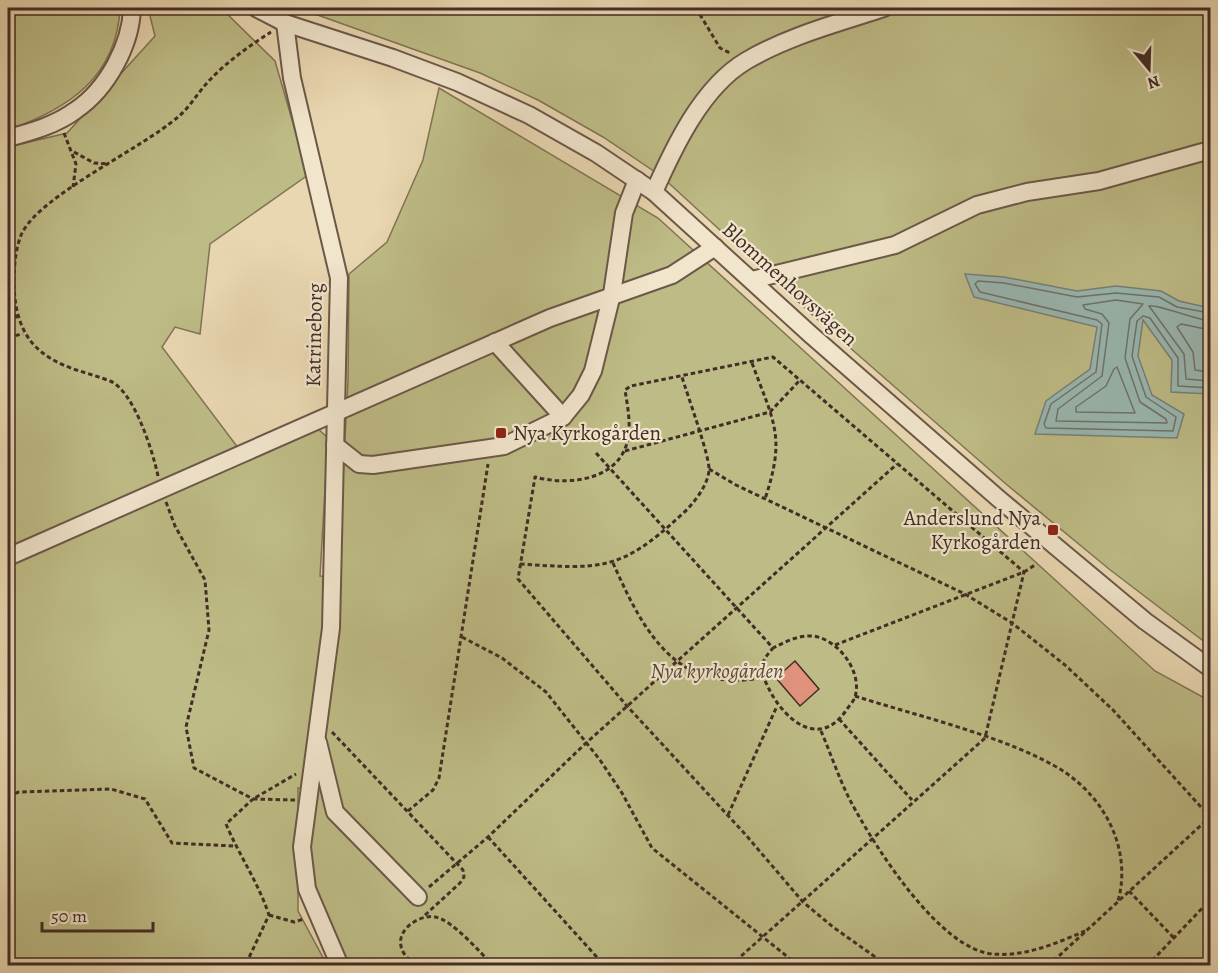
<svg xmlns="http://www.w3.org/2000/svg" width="1218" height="973" viewBox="0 0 1218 973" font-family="Alegreya,serif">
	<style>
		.green { fill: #bebc86; stroke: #807456; stroke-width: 1.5 }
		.water { fill: #99b8b2; stroke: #76807a; stroke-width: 1.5 }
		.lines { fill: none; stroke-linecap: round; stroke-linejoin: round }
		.shore { stroke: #6e726c; stroke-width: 1.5 }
		.building { fill: #e0927c; stroke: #422d26; stroke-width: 1.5 }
		.minor-casing { stroke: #6c5849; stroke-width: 20 }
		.path { stroke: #422d26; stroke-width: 3; stroke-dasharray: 4.5 3; stroke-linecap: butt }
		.minor { stroke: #f1e5cc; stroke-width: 16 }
		.poi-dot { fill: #8f2418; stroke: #f1e5cc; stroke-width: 2 }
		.labels { text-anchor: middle; stroke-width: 4.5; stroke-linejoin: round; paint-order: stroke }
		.street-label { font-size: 21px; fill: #422d26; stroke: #f1e5cc }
		.poi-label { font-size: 21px; fill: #422d26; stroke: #f1e5cc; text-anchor: start }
		.park-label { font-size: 21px; font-style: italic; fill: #5b4a39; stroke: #f1e5cc }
	</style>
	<rect width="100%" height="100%" fill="#e9d7b1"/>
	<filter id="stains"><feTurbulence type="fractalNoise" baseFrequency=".00333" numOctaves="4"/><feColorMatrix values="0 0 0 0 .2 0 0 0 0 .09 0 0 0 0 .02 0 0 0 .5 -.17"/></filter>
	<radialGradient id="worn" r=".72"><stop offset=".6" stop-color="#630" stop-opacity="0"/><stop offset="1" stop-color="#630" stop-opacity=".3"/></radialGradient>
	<g class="green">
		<path d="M15 8H120C117 77 68 109 8 130V27Z"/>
		<path d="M148 8H221L275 61 308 175 210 244 200 334 175 327 162 347 248 461 318 429 328 438 320 576 338 577 348 380 349 274 387 242 423 160 439 88 658 218 1155 671 1210 701V965H348L312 882 307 858 312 792 298 788V911L327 965H8V147L67 133 155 36Z"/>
		<path d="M298 8H1210V646L1109 569 1006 484 817 319 661 176 603 137 538 100 480 73Z"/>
	</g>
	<path class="water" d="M965 274 1004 277 1077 291 1116 286 1161 291 1179 301 1210 308V394L1171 392 1172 360 1143 320 1138 356 1152 395 1184 414 1177 438 1035 434 1046 401 1090 369 1097 327 974 297Z"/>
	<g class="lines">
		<g class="shore">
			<path d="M1116 300 1143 304 1130 319 1125 358 1140 402 1166 419 1167 423 1056 421 1058 409 1102 376 1109 323 1102 314 1085 309 1083 305Z"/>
			<path d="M1210 313 1177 307 1159 297 1116 293 1077 297 1004 283 978 281 975 284 980 292 1097 320 1102 324 1096 372 1051 404 1044 424 1046 428 1173 431 1176 417 1146 397 1132 356 1137 321 1143 316 1150 318 1178 358V386L1210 388"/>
			<path d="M1210 321C1197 320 1154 303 1149 306L1184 354 1186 379 1210 381"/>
			<path d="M1210 330 1181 324 1177 327 1193 352 1195 370 1210 372"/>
			<path d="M1117 367 1135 413 1076 412V407L1106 386 1114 369Z"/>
		</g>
	</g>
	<path class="building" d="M795 661 819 689 800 706 776 678Z"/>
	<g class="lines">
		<defs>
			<g id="minor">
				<path d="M256 8 285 23 393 58 457 82 529 115 596 153 654 192 810 334 999 499 1145 621 1210 668"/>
				<path d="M285 23 292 78 339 278 331 628 302 847 307 889 340 966"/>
				<path d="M8 138C31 132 56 125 76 110 107 89 131 45 132 8"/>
				<path d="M654 192C674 147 702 87 746 61 788 36 838 23 884 8"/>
				<path d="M752 280 895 245 977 205 1027 192 1099 181 1210 150"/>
				<path d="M495 342 563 417"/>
				<path d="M335 445 359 464 373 465 504 446 563 417 581 395 593 371 612 294 624 213 637 180"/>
				<path d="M8 557 550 318 672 275 715 247"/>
				<path d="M318 742 335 812 418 897"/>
			</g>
		</defs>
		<use href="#minor" class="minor-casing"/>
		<g class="path">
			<path d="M696 8 720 48 730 53"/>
			<path d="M305 13 315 8"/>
			<path d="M64 133 76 164 73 187"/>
			<path d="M74 152 94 163 109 164"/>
			<path d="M8 310 18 318"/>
			<path d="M8 337 23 334"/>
			<path d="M752 363C774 423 786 436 765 499"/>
			<path d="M625 451 770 412 799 381"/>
			<path d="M596 453 773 648C785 642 798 635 812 636 837 638 863 671 855 697 854 701 848 707 845 712 818 749 784 719 769 689 766 682 761 675 762 667 763 659 768 654 773 648"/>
			<path d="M709 469 736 485 965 594 1012 623 1065 665 1113 710 1210 817"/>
			<path d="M158 476C153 452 134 391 110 381 84 371 58 368 37 348 20 332 15 309 14 286 14 268 15 249 22 233 41 195 141 149 178 117 189 108 197 94 207 83 225 63 249 46 271 32"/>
			<path d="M166 502 175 526 205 580 209 630 186 727 194 768 253 799 226 824C239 855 258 882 269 915L245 966"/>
			<path d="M613 563C636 614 665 679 731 680 742 681 753 679 764 678"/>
			<path d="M520 564C599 569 620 572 680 516 692 506 708 486 709 470 710 457 687 394 682 377"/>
			<path d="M462 637 502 658 546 692 600 760 622 793 652 848 799 966"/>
			<path d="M835 645 1024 572 1035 565"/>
			<path d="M855 696C917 716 1009 737 1063 771 1106 799 1132 851 1118 901"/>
			<path d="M839 719 912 800"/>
			<path d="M821 731C831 754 839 779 851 802 875 847 940 950 993 954 1025 957 1057 943 1085 931"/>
			<path d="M332 732 463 870 464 877 460 883 424 916"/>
			<path d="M8 796 19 792 111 789 145 799 172 843 234 846"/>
			<path d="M295 800 253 799 296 774"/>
			<path d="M408 811 433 790 439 778 488 464"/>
			<path d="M728 815 777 706"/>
			<path d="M488 837 605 966"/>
			<path d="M429 887 488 837 586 743 897 464"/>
			<path d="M1129 891 1174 938"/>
			<path d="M269 915 294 922 304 919"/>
			<path d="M415 966C410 960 402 954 401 946 397 929 420 914 435 917 453 920 480 953 494 966"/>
			<path d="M730 966 985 738 1024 572 773 357 631 386 625 390C628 409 633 433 624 451 609 482 564 485 535 477L518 579 627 706 745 834 803 902 833 927 888 966"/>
			<path d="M1048 966 1210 817"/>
			<path d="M1147 966 1210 900"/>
		</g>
		<use href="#minor" class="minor"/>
	</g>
	<g class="poi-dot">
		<rect x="495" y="427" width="12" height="12" rx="3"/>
		<rect x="1047" y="524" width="12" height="12" rx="3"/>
	</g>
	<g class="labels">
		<g class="street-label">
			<text transform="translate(790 284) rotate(42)" y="7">Blommenhovsvägen</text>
			<text transform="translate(314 335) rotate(-89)" y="7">Katrineborg</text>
		</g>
		<g class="poi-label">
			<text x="513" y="440">Nya Kyrkogården</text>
			<text x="1041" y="525" text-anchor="end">Anderslund Nya<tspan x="1041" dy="24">Kyrkogården</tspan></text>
		</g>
		<g class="park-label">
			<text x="717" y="678">Nya kyrkogården</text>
		</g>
	</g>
	<rect width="1218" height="973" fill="none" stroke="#e9d7b1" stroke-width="30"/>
	<rect x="9" y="9" width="1200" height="955" fill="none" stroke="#422d26" stroke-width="3"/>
	<rect x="15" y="15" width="1188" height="943" fill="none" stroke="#422d26" stroke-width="1.5"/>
	<g transform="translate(1149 69) rotate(161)" stroke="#f1e5cc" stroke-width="4.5" paint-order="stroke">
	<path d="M0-4.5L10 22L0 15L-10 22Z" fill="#422d26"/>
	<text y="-9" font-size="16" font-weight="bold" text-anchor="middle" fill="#422d26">N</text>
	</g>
	<path d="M42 922v9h111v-9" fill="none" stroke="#422d26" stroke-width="3"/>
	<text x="51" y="922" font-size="18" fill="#422d26" stroke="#f1e5cc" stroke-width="4.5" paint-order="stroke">50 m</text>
	<rect width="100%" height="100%" filter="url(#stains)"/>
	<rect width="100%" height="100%" fill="url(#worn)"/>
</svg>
